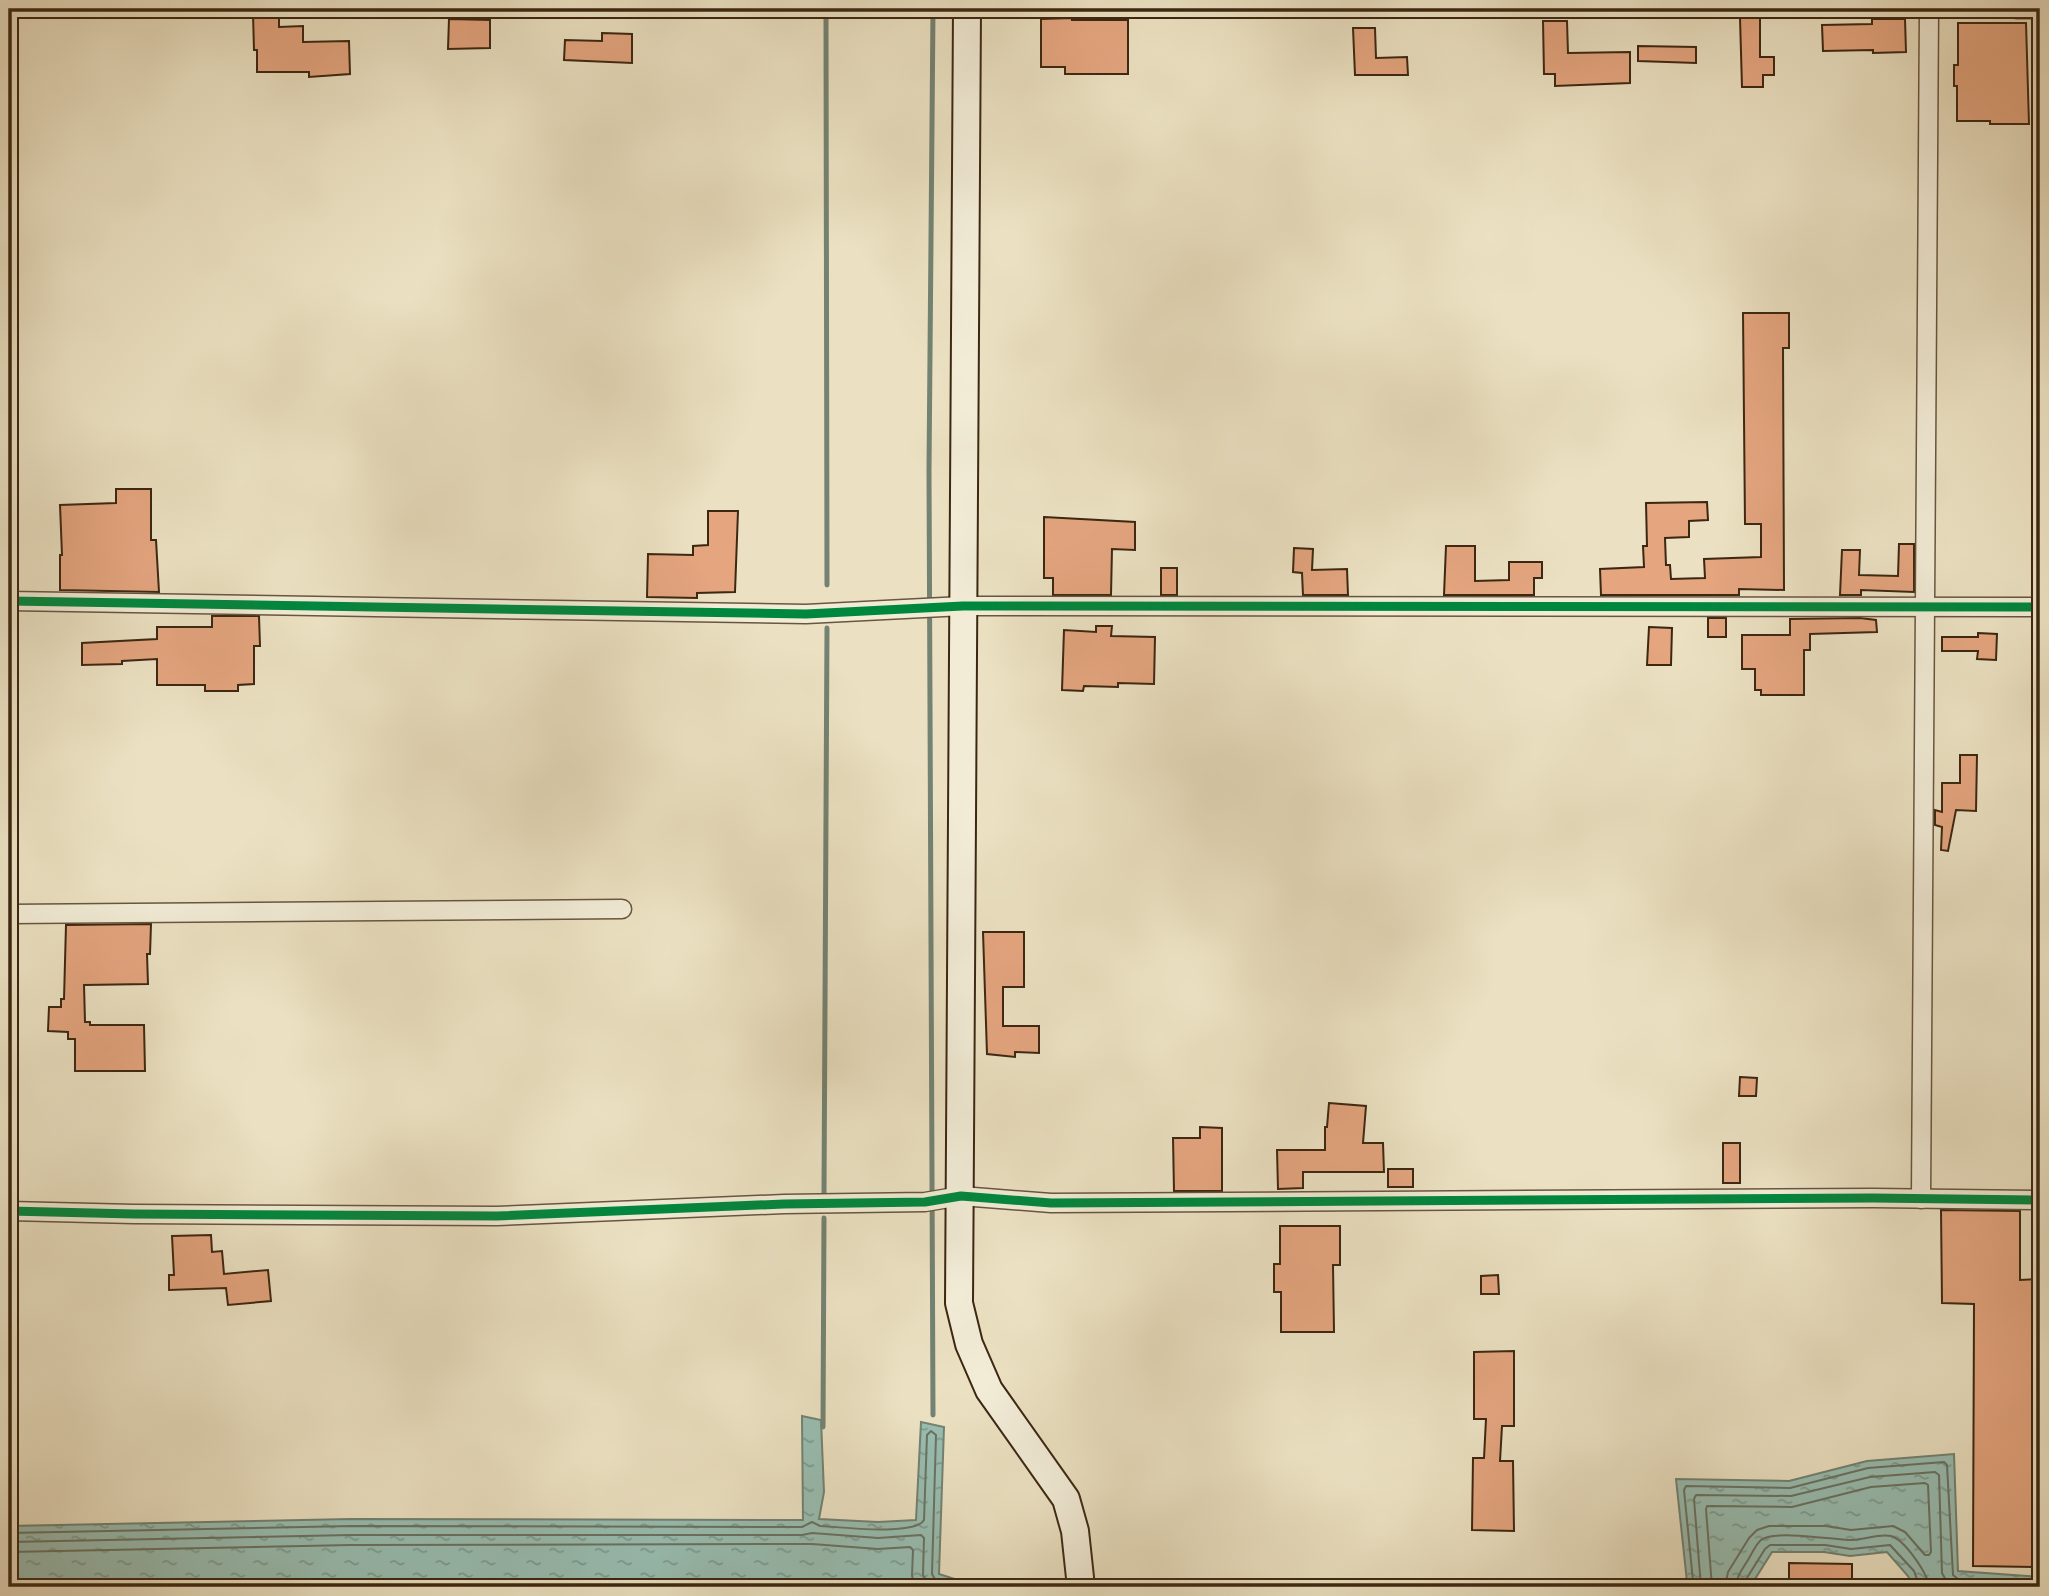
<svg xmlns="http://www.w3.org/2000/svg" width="2049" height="1596" viewBox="0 0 2049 1596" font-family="'IM FELL French Canon',serif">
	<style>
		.water { fill: url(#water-ripples); stroke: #738272; stroke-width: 2 }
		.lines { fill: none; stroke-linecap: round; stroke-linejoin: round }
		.shore { stroke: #6a7262; stroke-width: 2 }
		.stream { stroke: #738272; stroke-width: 5 }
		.building { fill: #e4a57f; stroke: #3c2712; stroke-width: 2 }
		.street-casing { stroke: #68563e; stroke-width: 21 }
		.secondary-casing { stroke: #3c2712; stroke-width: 30 }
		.street { stroke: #f2ecd7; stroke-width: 18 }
		.secondary { stroke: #f2ecd7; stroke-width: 26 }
		.cycleway-casing { stroke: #f2ecd7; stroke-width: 13 }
		.cycleway { stroke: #00873e; stroke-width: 9 }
	</style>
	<defs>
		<pattern id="water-ripples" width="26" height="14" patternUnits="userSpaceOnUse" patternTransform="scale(1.75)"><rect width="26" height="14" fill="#98beb2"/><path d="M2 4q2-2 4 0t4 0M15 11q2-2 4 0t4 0" fill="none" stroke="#7d9a8f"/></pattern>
	</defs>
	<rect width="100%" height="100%" fill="#ebe1c2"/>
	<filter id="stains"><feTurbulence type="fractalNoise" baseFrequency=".00286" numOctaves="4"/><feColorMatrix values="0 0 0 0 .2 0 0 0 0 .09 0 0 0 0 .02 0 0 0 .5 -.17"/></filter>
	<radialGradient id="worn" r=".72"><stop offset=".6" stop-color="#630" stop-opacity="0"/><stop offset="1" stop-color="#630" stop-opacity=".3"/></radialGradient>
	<g class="water">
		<path d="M802 1416 821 1420 824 1492 819 1519 878 1522 916 1520 921 1422 944 1427 939 1574 967 1583 1111 1587H36L34 1584 9 1585V1526L351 1519 803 1520Z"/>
		<path d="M1954 1454 1958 1571 2040 1577V1587H1914L1908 1576 1887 1552 1850 1556 1824 1552H1772L1750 1587H1672L1687 1582 1676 1479 1789 1481 1867 1461Z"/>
	</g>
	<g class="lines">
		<g class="shore">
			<path d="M9 1533 351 1526 802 1527 812 1522 820 1526C839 1527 915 1536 924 1520L927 1435 931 1431 936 1435 932 1574 936 1581 956 1587"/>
			<path d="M9 1542 351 1535H802L812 1533 878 1538 921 1535 924 1538 923 1575 930 1587"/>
			<path d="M9 1552 351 1545 812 1544 878 1549 910 1547 913 1550 912 1576 916 1587"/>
			<path d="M1691 1587 1693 1581 1684 1490 1686 1486 1790 1488 1868 1468 1944 1462 1947 1465 1953 1575 1958 1579 2040 1583"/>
			<path d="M1701 1587 1694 1499 1696 1495 1791 1496 1870 1477 1935 1472 1939 1475 1942 1573 1947 1582 1957 1587"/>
			<path d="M1712 1587 1706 1509 1707 1506 1792 1507 1871 1487 1925 1483 1928 1485 1931 1552 1929 1555H1925L1905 1532 1893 1526 1851 1530 1826 1526H1769L1757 1530 1749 1538 1728 1572 1725 1587"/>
			<path d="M1736 1587C1736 1578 1741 1571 1746 1563 1751 1556 1755 1545 1761 1540 1773 1530 1831 1539 1848 1540 1862 1541 1878 1533 1891 1536 1905 1540 1928 1574 1929 1587"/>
			<path d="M1744 1587 1745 1581 1765 1549 1770 1545H1825L1851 1549 1890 1545 1914 1571 1920 1587"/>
		</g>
		<g class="stream">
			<path d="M826 19 827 585"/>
			<path d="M824 1193 827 628"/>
			<path d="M933 1415 929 470 933 9"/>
			<path d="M823 1427 824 1218"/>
		</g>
	</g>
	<g class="building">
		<path d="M253 14H279V27L303 26V42L349 41 350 74 309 77V72H257V50H254Z"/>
		<path d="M1072 18V20H1128V74H1065V67H1041V19Z"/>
		<path d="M1740 18H1760V57H1774V75H1763V87H1742Z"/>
		<path d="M449 19 490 20V48L448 49Z"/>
		<path d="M1872 19H1905L1906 52 1873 53V50L1823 51 1822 25 1872 24Z"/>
		<path d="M1543 21H1567L1568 53 1630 52V83L1555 86V74H1544Z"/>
		<path d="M1958 23H2026L2029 124H1990V121H1957V86H1954V65H1958Z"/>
		<path d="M1353 28H1375L1376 58 1407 57 1408 75H1355Z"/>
		<path d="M602 33 632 34V63L564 60 565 40 602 41Z"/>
		<path d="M1638 46 1696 47V63L1638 61Z"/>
		<path d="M1743 313H1789V348H1783L1784 590 1739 589V595H1601L1600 569 1644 567 1643 546H1647L1646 503 1707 502 1708 520 1689 521V537L1665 538 1666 565H1670L1671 579 1705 578 1704 559 1761 557V524H1745Z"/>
		<path d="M116 489H151V540H156L159 592 60 590V555H62L60 505 116 503Z"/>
		<path d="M708 511H738L735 592 697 593V598L647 597 648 554 693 555V546L708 545Z"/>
		<path d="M1044 517 1135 522V550L1112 549 1111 595H1053V578H1044Z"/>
		<path d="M1899 544H1914V592L1861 590V595H1840L1842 550H1860L1859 575 1898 576Z"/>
		<path d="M1446 546H1475V581L1509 580V562H1542V578H1534V595H1444Z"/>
		<path d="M1294 548 1313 549 1312 570 1347 569 1348 595H1303L1302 573 1293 572Z"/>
		<rect x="1161" y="568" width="16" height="27"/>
		<path d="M212 616H259L260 646H254V684L238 685V691H205V685H157V659L122 661V664L82 665V643L157 639V627H212Z"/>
		<rect x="1708" y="618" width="18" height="19"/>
		<path d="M1860 618 1876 620 1877 632 1810 634V650H1804V695H1761V690H1755V669H1742V635H1790V619Z"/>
		<path d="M1096 626H1112L1111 636 1155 637 1154 684 1118 683V687L1084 686 1083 691 1062 690 1064 630 1096 632Z"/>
		<path d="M1649 627 1672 628 1671 665H1647Z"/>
		<path d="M1978 633 1997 634 1996 660 1977 659 1978 651H1942V637H1978Z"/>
		<path d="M1960 755H1977L1976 811 1956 810 1948 851 1941 850 1942 827 1935 825V810L1942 812V783H1960Z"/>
		<path d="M151 924 150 954H147L148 984 84 985 85 1022H90V1025H144L145 1071H75V1039H68V1032L48 1031 49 1007H61V999H64L66 925Z"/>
		<path d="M983 932H1024V987H1003V1026H1039V1053L1015 1052V1057L987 1054Z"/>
		<path d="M1740 1077 1757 1078 1756 1096H1739Z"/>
		<path d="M1329 1103 1366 1106 1363 1143H1383L1384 1172H1303V1188L1278 1189 1277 1150H1325V1127H1327Z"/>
		<path d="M1200 1127 1222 1128V1191H1174L1173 1138H1200Z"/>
		<rect x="1723" y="1143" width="17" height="40"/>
		<rect x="1388" y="1169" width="25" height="18"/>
		<path d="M1941 1210 2020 1211V1280L2038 1279V1311H2040V1567L1973 1566 1974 1304 1942 1303Z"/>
		<path d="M1280 1226H1340V1265H1333L1334 1332H1281V1292H1274V1264H1280Z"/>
		<path d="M211 1235 212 1252 222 1251 224 1274 268 1270 271 1301 228 1305 226 1288 169 1290V1275H174L172 1236Z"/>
		<path d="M1498 1275 1499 1294H1481V1276Z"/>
		<path d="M1514 1351V1426H1502L1500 1461H1513L1514 1531 1472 1530 1473 1458H1484L1486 1419H1474V1352Z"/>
		<path d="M1789 1563 1852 1564V1587H1789Z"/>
	</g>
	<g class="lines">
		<defs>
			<g id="street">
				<path d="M2017 9H2040"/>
				<path d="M9 601 806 614 963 606 2040 607"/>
				<path d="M9 914 622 909"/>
				<path d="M1921 1199 1929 9"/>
				<path d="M9 1211 134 1214 497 1216 784 1204 925 1202 961 1196 1051 1203 1873 1198 2040 1200"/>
			</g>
			<path id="secondary" d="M967 9 959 1303 969 1344 989 1390 1066 1499 1075 1531 1081 1587"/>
		</defs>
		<use href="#street" class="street-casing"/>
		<use href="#secondary" class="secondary-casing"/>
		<use href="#street" class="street"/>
		<use href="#secondary" class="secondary"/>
		<defs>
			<g id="cycleway">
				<path d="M9 601 806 614 963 606 2040 607"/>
				<path d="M9 1211 134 1214 497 1216 784 1204 925 1202 961 1196 1051 1203 1873 1198 2040 1200"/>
			</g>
		</defs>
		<use href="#cycleway" class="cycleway-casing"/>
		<use href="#cycleway" class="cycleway"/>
	</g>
	<rect width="2049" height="1596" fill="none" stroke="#ebe1c2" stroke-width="35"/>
	<rect x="10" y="10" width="2028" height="1575" fill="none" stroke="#3c2712" stroke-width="3.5"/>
	<rect x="18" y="18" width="2014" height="1561" fill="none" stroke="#3c2712" stroke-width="2"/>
	<rect width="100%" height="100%" filter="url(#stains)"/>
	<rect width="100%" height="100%" fill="url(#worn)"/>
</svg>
